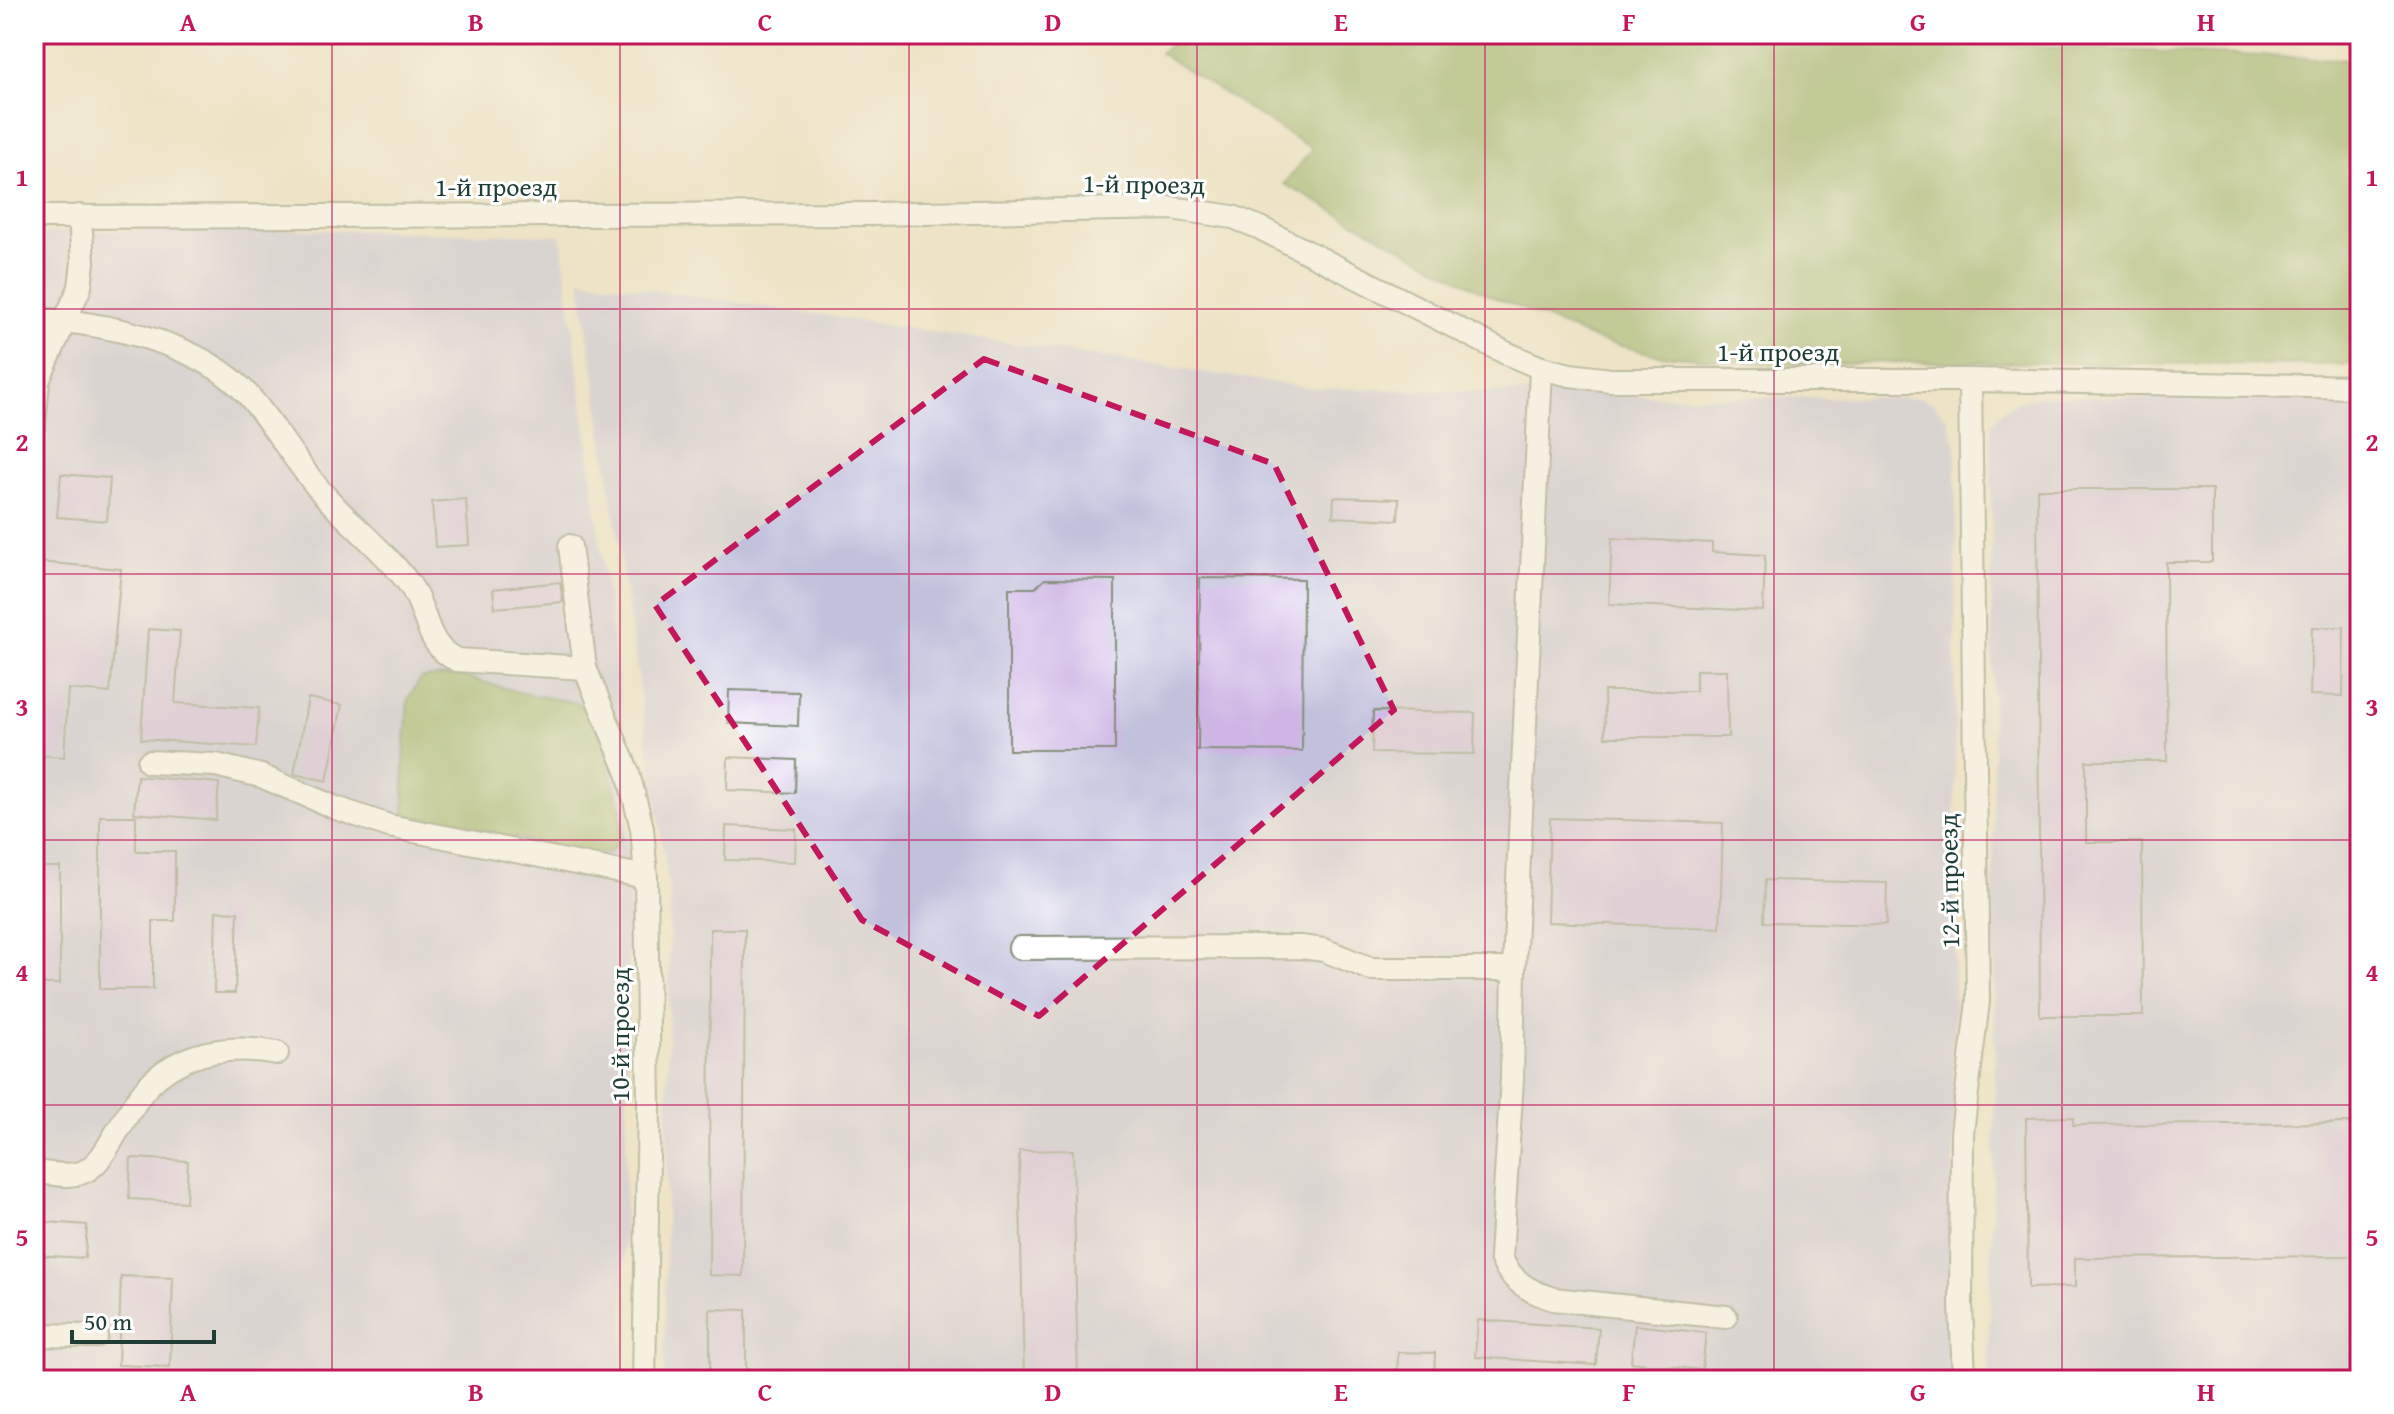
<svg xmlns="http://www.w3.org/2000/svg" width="2394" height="1414" viewBox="0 0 2394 1414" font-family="'Gentium Book Plus',serif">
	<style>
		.industrial { fill: #c2c1dc }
		.forest { fill: #8daa5c; stroke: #567448; stroke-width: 2 }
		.building { fill: #ceb5e4 }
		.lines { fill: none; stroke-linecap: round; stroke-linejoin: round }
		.minor-casing { stroke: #86907d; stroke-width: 26 }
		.minor { stroke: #fff; stroke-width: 22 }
		.marked { fill: none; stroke: #c2185b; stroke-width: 6; stroke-dasharray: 16 10; stroke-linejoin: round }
		.grid { fill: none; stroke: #c2185b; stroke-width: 2; stroke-opacity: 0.55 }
		.labels { text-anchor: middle; stroke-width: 6; stroke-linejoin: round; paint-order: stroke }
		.street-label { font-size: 26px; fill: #1f3d34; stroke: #fff }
		.neatline { fill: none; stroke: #c2185b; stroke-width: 3 }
		.grid-label { font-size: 26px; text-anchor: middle; font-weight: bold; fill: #c2185b }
	</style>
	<rect width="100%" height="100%" fill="#fff"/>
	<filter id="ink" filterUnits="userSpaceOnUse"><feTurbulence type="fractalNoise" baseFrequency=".0125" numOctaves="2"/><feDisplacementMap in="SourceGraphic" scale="16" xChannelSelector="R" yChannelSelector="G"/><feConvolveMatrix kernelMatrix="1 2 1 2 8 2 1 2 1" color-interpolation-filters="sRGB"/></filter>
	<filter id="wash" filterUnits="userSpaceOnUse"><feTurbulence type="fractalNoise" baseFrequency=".006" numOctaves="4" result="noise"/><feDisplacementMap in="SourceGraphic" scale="32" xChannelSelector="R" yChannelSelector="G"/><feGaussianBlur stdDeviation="1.8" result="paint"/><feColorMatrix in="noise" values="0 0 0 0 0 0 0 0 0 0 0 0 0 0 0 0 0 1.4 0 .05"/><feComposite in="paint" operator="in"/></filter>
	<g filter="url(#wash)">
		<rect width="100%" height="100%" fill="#eee3c6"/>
		<g class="industrial">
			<path d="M232 228 561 235 623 721 630 900 622 1380H34V233Z"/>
			<path d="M580 279 1310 388 1701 397 1922 398 1934 404 1947 418 1956 444 1953 1380H664L670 896Z"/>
			<path d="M2040 396 2360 400V1380H1988L1995 1119 1991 425 2001 412 2016 402Z"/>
		</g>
		<g class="forest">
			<path d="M1183 34H1734L2360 60V365L1899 362 1784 365 1657 355 1597 340 1486 294 1284 184 1312 149 1160 53Z"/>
			<path d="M458 675 522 693 578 703 599 732 620 807 621 838 610 852 591 854 404 814V760L408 699 421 678Z"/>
		</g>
		<g id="blocks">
			<g class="building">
				<path d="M61 474 110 478 107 521 57 517Z"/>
				<path d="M2037 489H2212V562H2166L2167 761H2086V842H2142L2143 1016H2040Z"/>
				<path d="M1334 497 1399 499 1398 520 1333 517Z"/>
				<path d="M466 499 469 545 435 547 432 502Z"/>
				<path d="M1612 538 1712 543V552L1765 555 1763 611 1609 604Z"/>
				<path d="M38 562 121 569 110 693 68 689 64 757 34 755V638Z"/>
				<path d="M1200 578 1303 579 1302 751 1198 750Z"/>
				<path d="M1045 579 1115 580V750H1009V588H1035Z"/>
				<path d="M560 582 563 602 495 608 493 589Z"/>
				<path d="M2312 627H2344L2343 696 2310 695Z"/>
				<path d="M148 629 180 631 175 703 259 708 256 747 141 739Z"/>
				<path d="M1696 670H1727L1728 737H1605L1604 691H1696Z"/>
				<path d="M729 690 799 692 798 726 728 723Z"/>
				<path d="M308 698 342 705 327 781 294 774Z"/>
				<path d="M1373 711 1475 713 1474 754 1372 753Z"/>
				<path d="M728 757 796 760 795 793 727 790Z"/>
				<path d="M137 776 219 783 216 820 134 813Z"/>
				<path d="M100 816H136V851H175V921H153V989H100Z"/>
				<path d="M1550 818 1723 823 1720 928 1547 922Z"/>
				<path d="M726 826 796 829 795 862 725 860Z"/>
				<path d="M34 867H60V984H40L41 965H34Z"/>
				<path d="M1765 880 1887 883 1886 925 1764 922Z"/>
				<path d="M216 911 238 912 235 993H214Z"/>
				<path d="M710 929H745L743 1276 709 1275Z"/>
				<path d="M2073 1117V1125L2360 1123V1256L2075 1258V1287L2028 1288 2026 1118Z"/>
				<path d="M1073 1150 1078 1380H1024L1019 1151Z"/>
				<path d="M131 1158 188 1161 186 1202 129 1199Z"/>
				<path d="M34 1221 87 1225 85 1258 34 1255Z"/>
				<path d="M121 1276 173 1278 170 1367 118 1365Z"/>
				<path d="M710 1309 746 1310V1380H710Z"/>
				<path d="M1478 1320 1599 1328 1596 1365 1475 1357Z"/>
				<path d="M1635 1325 1706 1333 1702 1370 1631 1362Z"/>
				<path d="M1398 1352 1435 1353 1434 1380H1397Z"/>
			</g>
		</g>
	</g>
	<g filter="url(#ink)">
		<use href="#blocks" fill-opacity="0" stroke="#86907d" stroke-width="2"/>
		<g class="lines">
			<defs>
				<g id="minor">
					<path d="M34 217 871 214 1171 208 1233 217 1258 227 1506 353 1541 368 1570 375 1610 380H1970L2360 387"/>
					<path d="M34 319C102 322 201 342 248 395 276 427 297 466 326 497 353 527 386 552 410 585 429 613 424 645 457 660L585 668 628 773 642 828 646 877 649 1105 644 1380"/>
					<path d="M34 425 38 381 80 287 83 262 80 216"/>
					<path d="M570 546 585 668"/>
					<path d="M149 762 216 765 261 776 336 808 389 826 646 877"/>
					<path d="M1020 948 1301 947 1324 950 1371 969H1514L1541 368"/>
					<path d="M1514 969 1512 1078 1501 1257C1510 1281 1529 1291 1553 1299L1726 1317"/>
					<path d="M34 1172C48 1173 70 1178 83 1172 98 1166 107 1148 115 1135 125 1120 134 1102 146 1088 180 1051 229 1044 277 1053"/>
					<path d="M34 1335 96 1336"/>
					<path d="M1964 1380 1961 1305 1962 1133 1978 1001 1970 380"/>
				</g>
			</defs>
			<use href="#minor" class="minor-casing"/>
			<use href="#minor" class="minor"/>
		</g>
	</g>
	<path d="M0 0H2394V1414H0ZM984 359 1274 464 1394 710 1039 1016 862 920 655 605Z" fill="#eee3c6" fill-opacity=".55" fill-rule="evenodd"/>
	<path class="marked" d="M984 359 1274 464 1394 710 1039 1016 862 920 655 605Z"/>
	<path class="grid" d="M332 34V1380M620 34V1380M909 34V1380M1197 34V1380M1485 34V1380M1774 34V1380M2062 34V1380M34 309H2360M34 574H2360M34 840H2360M34 1105H2360"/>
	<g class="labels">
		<g class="street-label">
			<text transform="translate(1144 184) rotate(1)" y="9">1-й проезд</text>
			<text x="496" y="196">1-й проезд</text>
			<text x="1778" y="361">1-й проезд</text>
			<text transform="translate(1949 881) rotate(-91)" y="9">12-й проезд</text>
			<text transform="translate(620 1035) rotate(-90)" y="9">10-й проезд</text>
		</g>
	</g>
	<rect width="2394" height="1414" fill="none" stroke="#fff" stroke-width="88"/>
	<path d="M72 1330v12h142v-12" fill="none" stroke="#1f3d34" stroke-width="4"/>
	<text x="84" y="1330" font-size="24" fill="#1f3d34" stroke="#ffffff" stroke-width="6" paint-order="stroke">50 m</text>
	<rect x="44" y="44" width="2306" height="1326" class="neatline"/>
	<g class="grid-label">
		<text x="188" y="31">A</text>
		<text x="476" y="31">B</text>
		<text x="765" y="31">C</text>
		<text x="1053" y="31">D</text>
		<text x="1341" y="31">E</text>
		<text x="1629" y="31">F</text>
		<text x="1918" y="31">G</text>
		<text x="2206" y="31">H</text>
		<text x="22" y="186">1</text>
		<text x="2372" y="186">1</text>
		<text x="22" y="451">2</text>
		<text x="2372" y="451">2</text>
		<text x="22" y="716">3</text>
		<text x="2372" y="716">3</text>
		<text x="22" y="981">4</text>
		<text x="2372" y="981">4</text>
		<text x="22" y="1246">5</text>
		<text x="2372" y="1246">5</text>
		<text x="188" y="1401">A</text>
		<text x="476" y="1401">B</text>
		<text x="765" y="1401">C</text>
		<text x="1053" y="1401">D</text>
		<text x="1341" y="1401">E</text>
		<text x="1629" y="1401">F</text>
		<text x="1918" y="1401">G</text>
		<text x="2206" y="1401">H</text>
	</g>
</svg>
